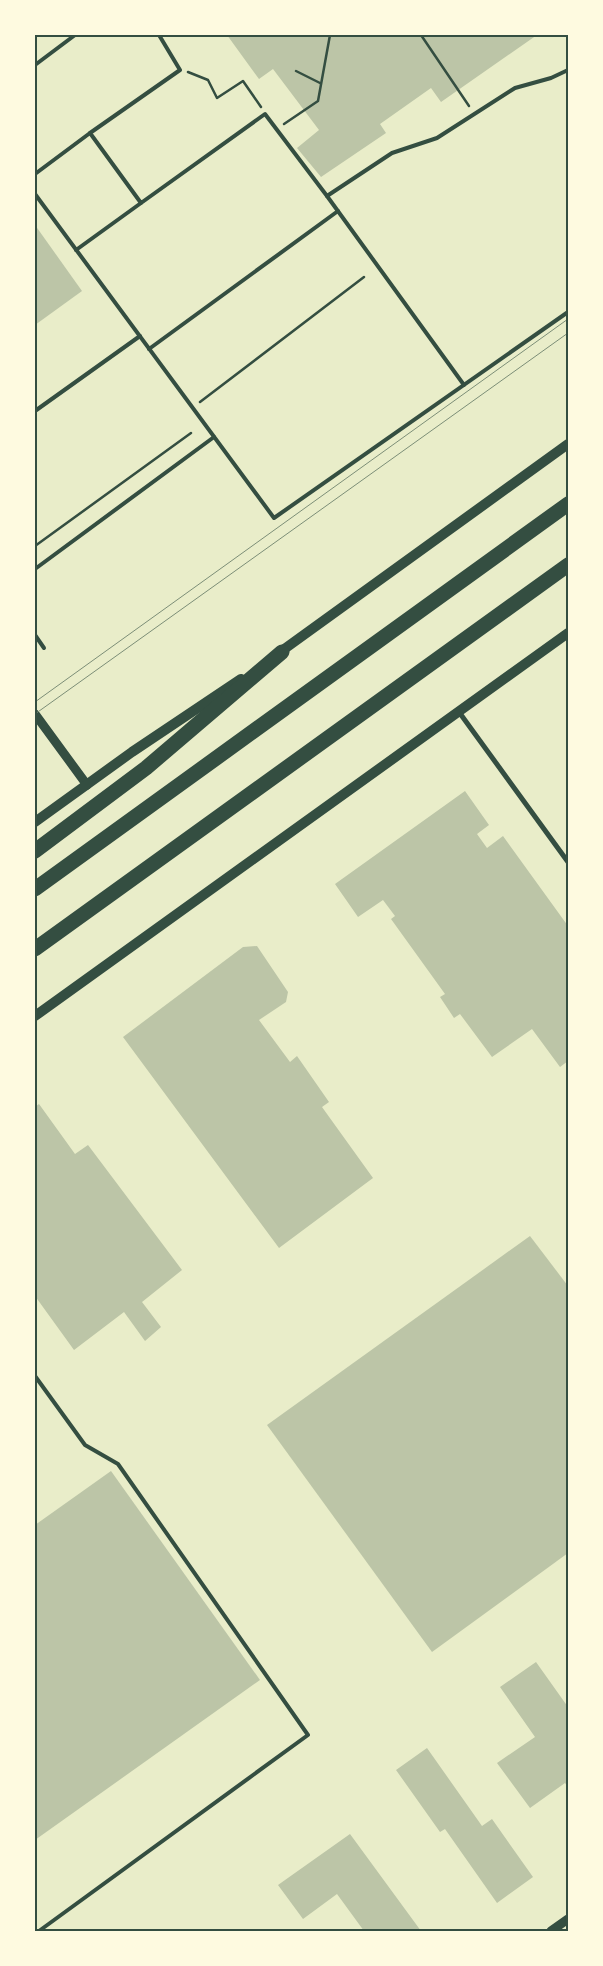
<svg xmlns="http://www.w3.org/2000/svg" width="603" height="1966" viewBox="0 0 603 1966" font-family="'IBM Plex Sans',sans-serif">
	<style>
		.building { fill: #bcc5a7 }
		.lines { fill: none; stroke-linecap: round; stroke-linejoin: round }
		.path { stroke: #344e41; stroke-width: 2.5 }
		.service { stroke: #344e41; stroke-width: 4 }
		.minor { stroke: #344e41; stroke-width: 5 }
		.tertiary { stroke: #344e41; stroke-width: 9 }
		.secondary { stroke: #344e41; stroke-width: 10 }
		.motorway { stroke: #344e41; stroke-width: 15 }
		.tram { stroke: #7c8e77; stroke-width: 1 }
		.neatline { fill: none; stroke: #344e41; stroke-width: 2 }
	</style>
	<rect width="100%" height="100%" fill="#e9edc9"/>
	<g class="building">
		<path d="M227 35H537L441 102 431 88 380 124 386 133 321 177 297 148 319 130 273 69 259 79Z"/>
		<path d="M35 225 82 291 35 325Z"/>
		<path d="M465 791 489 825 477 834 487 848 503 836 568 926V1061L560 1067 532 1029 492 1057 460 1014 454 1018 440 997 445 994 391 919 395 916 383 900 358 917 335 884Z"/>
		<path d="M257 946 288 992 286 1002 259 1020 290 1062 297 1056 329 1102 322 1107 373 1178 279 1248 123 1037 243 947Z"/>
		<path d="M39 1104 75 1154 88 1145 182 1270 142 1302 161 1327 145 1341 124 1312 74 1350 35 1296V1107Z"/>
		<path d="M530 1236 568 1286V1553L432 1652 267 1425Z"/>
		<path d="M111 1471 260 1680 35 1840V1525Z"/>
		<path d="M536 1662 568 1707V1787L565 1783 530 1808 497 1763 535 1737 500 1687Z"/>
		<path d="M427 1748 482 1826 492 1819 533 1877 497 1903 445 1829 440 1832 396 1770Z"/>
		<path d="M350 1834 421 1931H364L337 1894 303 1919 278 1885Z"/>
	</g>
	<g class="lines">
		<g class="path">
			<path d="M421 35 469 106"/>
			<path d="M296 71 320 83"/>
			<path d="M188 72 208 80 217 98 243 81 261 107"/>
			<path d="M284 124 318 101 330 35"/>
			<path d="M200 402 364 277"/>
			<path d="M35 546 191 433"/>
		</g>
		<g class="service">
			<path d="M159 35 180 70 90 133 141 203 265 114 327 196 392 153 437 138 515 88 551 78 568 70"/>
			<path d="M35 65 75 35"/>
			<path d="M35 174 90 133"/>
			<path d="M35 194 274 518 568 312"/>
			<path d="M327 196 464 385"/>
			<path d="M76 250 141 203"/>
			<path d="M149 349 338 211"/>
			<path d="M35 411 140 336"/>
			<path d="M35 569 214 437"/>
			<path d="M35 635 44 648"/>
			<path d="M35 1376 85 1445 118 1464 308 1735 39 1931"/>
		</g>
		<path class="minor" d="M459 712 568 862"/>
		<g class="tertiary">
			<path d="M35 714 87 785"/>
			<path d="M551 1931 568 1919"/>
		</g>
		<g class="secondary">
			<path d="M276 655 568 444"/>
			<path d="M35 822 132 752 241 679"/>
			<path d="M35 1016 568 633"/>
		</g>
		<g class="motorway">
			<path d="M35 851 146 768 282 652"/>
			<path d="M35 889 568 504"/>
			<path d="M35 949 568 565"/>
		</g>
		<g class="tram">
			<path d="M35 702 568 319"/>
			<path d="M35 714 568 333"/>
		</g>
	</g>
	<rect width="603" height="1966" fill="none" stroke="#fefae0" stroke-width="72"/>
	<rect x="36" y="36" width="531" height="1894" class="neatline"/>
</svg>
